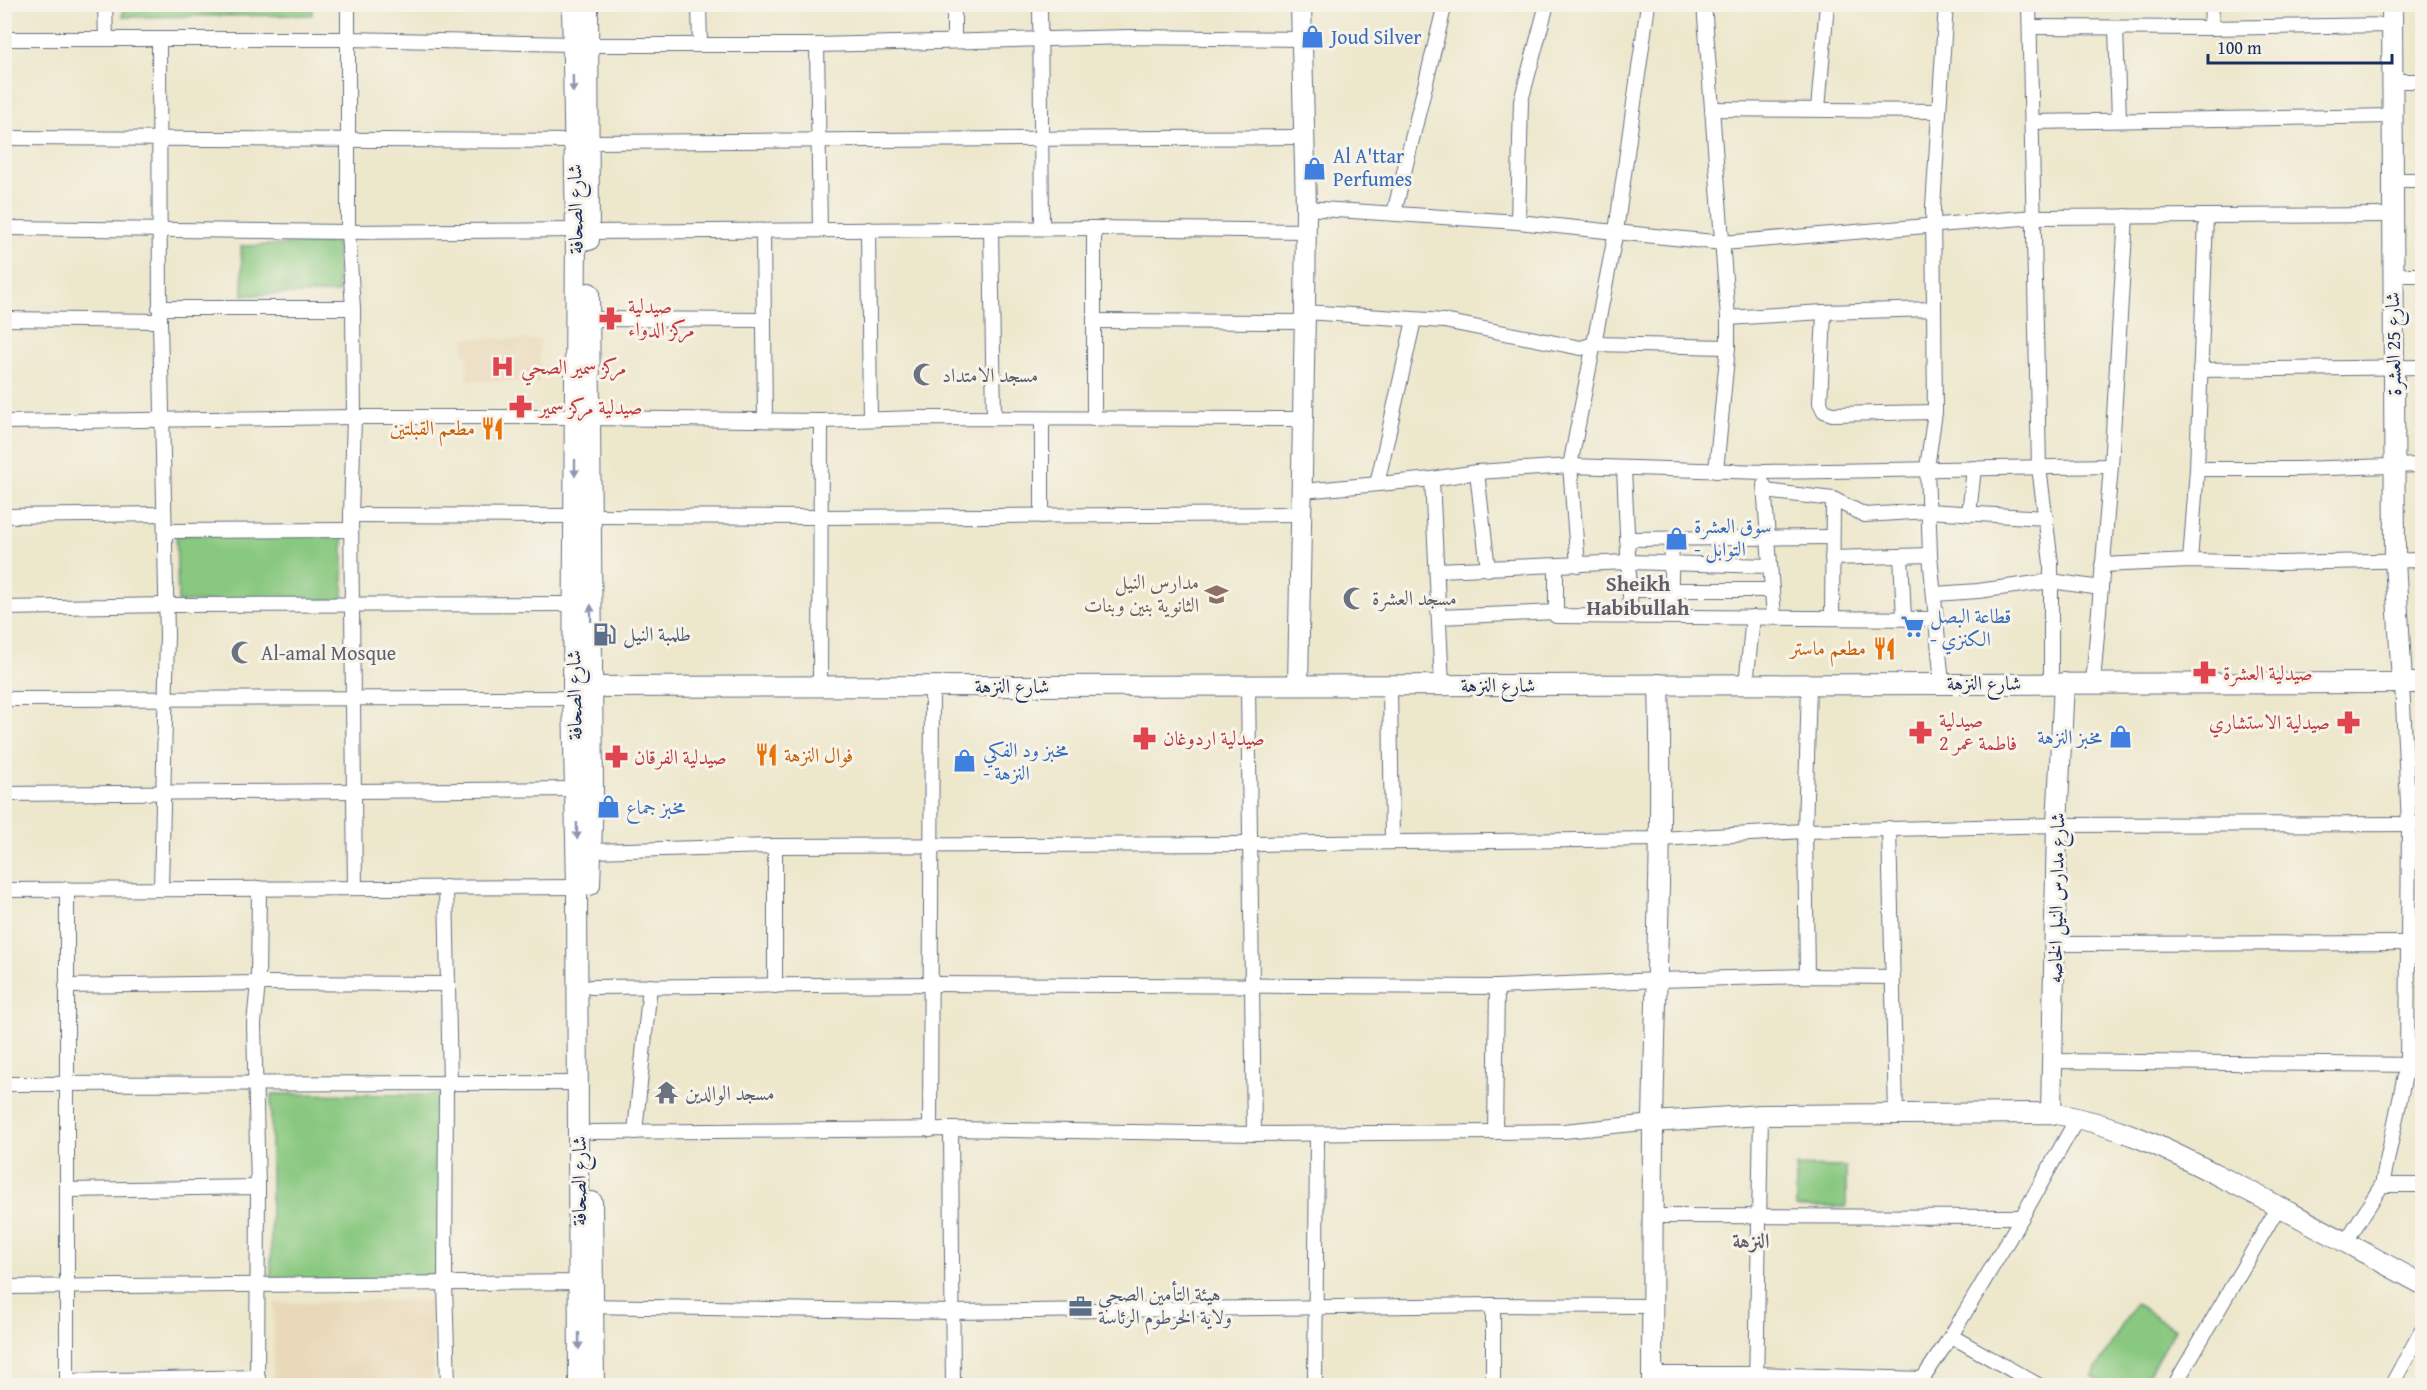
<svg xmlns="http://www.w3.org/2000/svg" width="2427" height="1390" viewBox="0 0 2427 1390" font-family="'Gentium Book Plus',Amiri,serif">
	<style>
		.built { fill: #e9d9ba }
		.green { fill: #88c87f; stroke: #527c6e; stroke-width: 1.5 }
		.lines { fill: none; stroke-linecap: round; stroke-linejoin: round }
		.street-casing { stroke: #646f84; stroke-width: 16 }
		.secondary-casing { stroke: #646f84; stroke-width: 22 }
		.street { stroke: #fff; stroke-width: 14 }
		.secondary { stroke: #fff; stroke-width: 20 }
		.oneway { fill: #8d97ae }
		.labels { text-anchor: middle; stroke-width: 6; stroke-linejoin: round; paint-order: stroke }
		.shop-label { font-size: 20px; fill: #366cbe; stroke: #f7f3e8; text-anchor: start }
		.street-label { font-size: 20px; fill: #1b2f5e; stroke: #f7f3e8 }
		.health-label { font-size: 20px; fill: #be3a42; stroke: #f7f3e8; text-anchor: start }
		.worship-label { font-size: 20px; fill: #5b616d; stroke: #f7f3e8; text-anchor: start }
		.food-label { font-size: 20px; fill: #c56008; stroke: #f7f3e8; text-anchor: end }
		.education-label { font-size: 20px; fill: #785e54; stroke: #f7f3e8; text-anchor: end }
		.service-label { font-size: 20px; fill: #4e5e75; stroke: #f7f3e8; text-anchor: start }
		.neighbourhood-label { font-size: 21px; font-weight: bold; fill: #5e5d6d; stroke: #f7f3e8 }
	</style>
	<rect width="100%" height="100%" fill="#f7f3e8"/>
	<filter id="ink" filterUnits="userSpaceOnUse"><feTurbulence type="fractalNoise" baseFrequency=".0167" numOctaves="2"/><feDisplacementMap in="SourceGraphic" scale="12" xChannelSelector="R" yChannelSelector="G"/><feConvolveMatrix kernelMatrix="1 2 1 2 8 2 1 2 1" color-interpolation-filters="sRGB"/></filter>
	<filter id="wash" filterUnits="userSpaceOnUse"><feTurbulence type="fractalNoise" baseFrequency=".008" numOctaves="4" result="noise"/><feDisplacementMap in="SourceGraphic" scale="24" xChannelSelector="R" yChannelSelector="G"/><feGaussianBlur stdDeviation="1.35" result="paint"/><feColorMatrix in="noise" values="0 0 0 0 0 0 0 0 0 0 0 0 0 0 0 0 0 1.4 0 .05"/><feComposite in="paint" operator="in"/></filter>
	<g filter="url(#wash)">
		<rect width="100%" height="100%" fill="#ede7cc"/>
		<g class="built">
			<path d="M464 338 540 340 539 383 467 380 468 353H464Z"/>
			<path d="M431 1300 433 1385H273L274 1303Z"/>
		</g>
		<g class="green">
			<path d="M123 5H312V15L123 17Z"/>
			<path d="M337 243 338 293 243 295 241 246Z"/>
			<path d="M343 534V600L178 602 176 535Z"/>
			<path d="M271 1094 439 1095 442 1279 271 1280Z"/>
			<path d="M1796 1166 1846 1167V1207H1796Z"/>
			<path d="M2135 1303 2175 1329 2142 1385H2107L2092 1377Z"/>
		</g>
	</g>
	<g filter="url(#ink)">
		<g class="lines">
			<defs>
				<g id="street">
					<path d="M105 4 106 39"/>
					<path d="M348 4V232L353 308 354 417 351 515 355 888"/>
					<path d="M699 4 700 45"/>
					<path d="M954 4V41"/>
					<path d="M1040 4 1042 228"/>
					<path d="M1704 4 1728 318V347L1716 471"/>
					<path d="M2029 4 2039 467 2051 563V683"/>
					<path d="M2030 27 2211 28 2392 25"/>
					<path d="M2116 28 2119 120"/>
					<path d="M2211 28 2212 4"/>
					<path d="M4 39H348L572 44"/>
					<path d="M159 40 160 321 167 635 161 889"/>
					<path d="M589 45H817L1130 37 1301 39"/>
					<path d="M817 45 820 230"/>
					<path d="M2393 81H2422"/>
					<path d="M1712 109 1938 111"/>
					<path d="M1818 109 1827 4"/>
					<path d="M2032 122 2394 116"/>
					<path d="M4 138 574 141"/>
					<path d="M590 142 1304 137"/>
					<path d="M2392 180H2422"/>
					<path d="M1306 208 1518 222 1723 243 2034 217 2392 215"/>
					<path d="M1394 213 1445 4"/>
					<path d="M1518 222 1521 101 1547 4"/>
					<path d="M4 228 348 232 576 230"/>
					<path d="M868 229 870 418"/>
					<path d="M991 229 994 418"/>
					<path d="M589 232 1094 228 1306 231"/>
					<path d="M763 232 765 420"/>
					<path d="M2392 275H2422"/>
					<path d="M159 308H353"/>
					<path d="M1305 312 1444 321 1581 348 1594 344 1728 347"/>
					<path d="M1824 312 1820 403 1824 411 1832 414 1935 412"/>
					<path d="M1728 318 1824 312 1934 309"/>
					<path d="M4 319 160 321"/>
					<path d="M589 319 763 320"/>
					<path d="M1094 321 1305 322"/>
					<path d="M2200 370 2422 367"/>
					<path d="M588 418 821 421 919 418 1302 419"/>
					<path d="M1042 419V516"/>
					<path d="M1094 419V228"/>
					<path d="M4 422 354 417H575"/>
					<path d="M1624 469 1631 616"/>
					<path d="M2197 469H2297L2422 465"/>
					<path d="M1477 472 1488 569"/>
					<path d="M1432 479 1442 685"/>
					<path d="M1377 484 1414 320"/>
					<path d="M1764 485 1774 617"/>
					<path d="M1303 491 1432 479 1477 472 1570 466 1764 472 2111 466"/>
					<path d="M1765 491 1833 499 1865 515 1928 511 2046 518"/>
					<path d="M1969 514 1974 468"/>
					<path d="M351 515 575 516"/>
					<path d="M4 516 164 514"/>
					<path d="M591 516 821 517 1302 514"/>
					<path d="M165 531 351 530"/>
					<path d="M1627 539 1832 537"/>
					<path d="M1901 556 1904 618"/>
					<path d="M1832 558 1930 555"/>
					<path d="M2190 561 2197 469 2206 216"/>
					<path d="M1578 565 1570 466 1616 231 1648 4"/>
					<path d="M2102 565 2190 561 2280 563 2422 560"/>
					<path d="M1556 566V616L1937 619"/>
					<path d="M1437 570 1628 562 1770 566"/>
					<path d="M1629 590H1772"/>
					<path d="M1935 594 1978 591 2051 581 2101 588"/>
					<path d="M4 608 167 605 574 604"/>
					<path d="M1670 616 1672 538"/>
					<path d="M1439 617 1556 612"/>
					<path d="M1832 617 1833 499"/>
					<path d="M2093 683 2111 466 2126 216"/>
					<path d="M1746 684 1753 617"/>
					<path d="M1942 684 1930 555 1927 468 1935 412 1933 207 1946 4"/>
					<path d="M1248 685 1254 1134"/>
					<path d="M1390 685 1392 842"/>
					<path d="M820 686 821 421"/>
					<path d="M4 699 581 698"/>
					<path d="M4 794 576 789"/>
					<path d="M1889 828 1896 1114"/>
					<path d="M591 851 775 846 1250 844 1659 839 1805 831 2057 825 2422 824"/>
					<path d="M446 887 450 1085"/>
					<path d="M4 890 577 887"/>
					<path d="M2055 944 2422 943"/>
					<path d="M1807 976 1805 831 1809 684"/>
					<path d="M66 986 258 983 448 984"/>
					<path d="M775 986V846"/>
					<path d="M591 987 931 984 1497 987 1658 980 1807 976 1893 977"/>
					<path d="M2052 1061 2422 1065"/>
					<path d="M4 1084 579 1083"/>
					<path d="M446 1085 445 1284 448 1386"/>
					<path d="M951 1129 953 1386"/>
					<path d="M930 1130 932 686"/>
					<path d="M592 1132 951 1129 1254 1134 1495 1132 1564 1131 1653 1122"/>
					<path d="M635 1132 650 986"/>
					<path d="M1495 1132 1497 987"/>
					<path d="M2382 1185H2422"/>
					<path d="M67 1190 258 1187"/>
					<path d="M1654 1216 2022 1217"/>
					<path d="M2345 1243 2382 1185 2407 1065 2409 824 2402 683"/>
					<path d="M4 1287 588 1282"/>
					<path d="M584 1306 953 1312 1493 1305 1654 1306"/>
					<path d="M1951 1336 2040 1386"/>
					<path d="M1652 1374H1756L1924 1379"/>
					<path d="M67 1381 258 1377"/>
					<path d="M67 1386V889"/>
					<path d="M257 1386 258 1187 254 1024 258 983 259 888"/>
					<path d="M1315 1386 1317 1134"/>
					<path d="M1493 1386V1305"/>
					<path d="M1756 1386 1761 1115"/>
					<path d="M1918 1386 1951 1336 2022 1217 2078 1117"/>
					<path d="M2174 1386 2279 1206"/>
					<path d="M2391 1386 2422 1330"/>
				</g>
				<g id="secondary">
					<path d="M572 4 576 230 573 697 577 887 579 1386"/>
					<path d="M588 4 589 240"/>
					<path d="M2392 4 2395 560 2402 683"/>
					<path d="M589 293 593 792 590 885"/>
					<path d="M1298 685 1305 312 1306 208 1301 4"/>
					<path d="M573 687 2422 683"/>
					<path d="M2051 1113 2057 825 2064 683"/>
					<path d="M1653 1122 1761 1115 2051 1113C2116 1123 2167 1149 2225 1179 2292 1212 2357 1249 2422 1284"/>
					<path d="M592 1202 594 1386"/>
					<path d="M1652 1386C1653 1298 1652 1209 1653 1121 1656 976 1663 830 1659 684"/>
				</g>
			</defs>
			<use href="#street" class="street-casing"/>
			<use href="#secondary" class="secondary-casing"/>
			<use href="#street" class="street"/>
			<use href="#secondary" class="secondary"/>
		</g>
		<defs><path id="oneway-solid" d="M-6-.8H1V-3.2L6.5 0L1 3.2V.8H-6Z" transform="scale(1.5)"/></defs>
		<g class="oneway">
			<use href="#oneway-solid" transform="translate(573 84) rotate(89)"/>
			<use href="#oneway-solid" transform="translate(575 468) rotate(90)"/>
			<use href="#oneway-solid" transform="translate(591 613) rotate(-91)"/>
			<use href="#oneway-solid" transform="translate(577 831) rotate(89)"/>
			<use href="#oneway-solid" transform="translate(579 1341) rotate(90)"/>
		</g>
	</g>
	<defs>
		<symbol id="shop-bare" viewBox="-9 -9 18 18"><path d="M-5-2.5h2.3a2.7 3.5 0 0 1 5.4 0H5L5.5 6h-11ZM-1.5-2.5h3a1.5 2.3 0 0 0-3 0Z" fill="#3f7fe0" stroke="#f7f3e8" stroke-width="2.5" paint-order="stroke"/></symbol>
		<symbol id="pharmacy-bare" viewBox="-9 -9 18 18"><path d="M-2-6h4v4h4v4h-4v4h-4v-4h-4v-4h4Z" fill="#e0444e" stroke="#f7f3e8" stroke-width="2.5" paint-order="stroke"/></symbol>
		<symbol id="hospital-bare" viewBox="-9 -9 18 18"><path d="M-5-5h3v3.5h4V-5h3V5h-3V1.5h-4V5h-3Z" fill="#e0444e" stroke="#f7f3e8" stroke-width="2.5" paint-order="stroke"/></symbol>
		<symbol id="mosque-bare" viewBox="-9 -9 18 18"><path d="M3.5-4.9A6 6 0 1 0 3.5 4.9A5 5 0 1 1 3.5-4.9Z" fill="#6b7280" stroke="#f7f3e8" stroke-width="2.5" paint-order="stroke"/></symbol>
		<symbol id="restaurant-bare" viewBox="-9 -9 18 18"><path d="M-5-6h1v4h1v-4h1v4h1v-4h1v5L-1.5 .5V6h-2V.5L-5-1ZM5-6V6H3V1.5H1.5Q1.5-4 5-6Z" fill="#e8710a" stroke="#f7f3e8" stroke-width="2.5" paint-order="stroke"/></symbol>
		<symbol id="school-bare" viewBox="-9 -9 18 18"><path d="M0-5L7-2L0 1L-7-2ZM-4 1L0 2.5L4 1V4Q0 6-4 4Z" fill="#8d6e63" stroke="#f7f3e8" stroke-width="2.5" paint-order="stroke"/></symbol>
		<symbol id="supermarket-bare" viewBox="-9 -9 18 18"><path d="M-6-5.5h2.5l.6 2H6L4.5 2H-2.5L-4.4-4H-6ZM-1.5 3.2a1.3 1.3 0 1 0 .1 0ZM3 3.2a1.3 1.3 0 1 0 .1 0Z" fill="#3f7fe0" stroke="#f7f3e8" stroke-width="2.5" paint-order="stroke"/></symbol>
		<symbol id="fuel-bare" viewBox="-9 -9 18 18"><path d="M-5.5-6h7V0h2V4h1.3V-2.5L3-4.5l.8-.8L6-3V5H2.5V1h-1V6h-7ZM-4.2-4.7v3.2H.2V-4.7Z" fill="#5c6f8a" stroke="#f7f3e8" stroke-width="2.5" paint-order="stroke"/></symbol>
		<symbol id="temple-bare" viewBox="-9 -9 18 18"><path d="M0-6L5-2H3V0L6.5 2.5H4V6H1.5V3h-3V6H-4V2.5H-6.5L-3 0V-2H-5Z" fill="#6b7280" stroke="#f7f3e8" stroke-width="2.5" paint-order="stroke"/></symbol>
		<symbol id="office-bare" viewBox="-9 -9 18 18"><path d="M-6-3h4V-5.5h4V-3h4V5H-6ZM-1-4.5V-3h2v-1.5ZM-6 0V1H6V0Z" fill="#5c6f8a" stroke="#f7f3e8" stroke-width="2.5" paint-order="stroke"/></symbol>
	</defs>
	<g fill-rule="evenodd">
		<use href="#shop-bare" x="1296" y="20" width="33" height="33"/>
		<use href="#shop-bare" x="1298" y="152" width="33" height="33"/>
		<use href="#pharmacy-bare" x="594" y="302" width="33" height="33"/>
		<use href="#hospital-bare" x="486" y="350" width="33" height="33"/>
		<use href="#mosque-bare" x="908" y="358" width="33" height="33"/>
		<use href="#pharmacy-bare" x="504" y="390" width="33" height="33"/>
		<use href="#restaurant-bare" x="476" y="412" width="33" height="33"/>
		<use href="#shop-bare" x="1660" y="522" width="33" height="33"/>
		<use href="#school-bare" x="1200" y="578" width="33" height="33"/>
		<use href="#mosque-bare" x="1338" y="582" width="33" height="33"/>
		<use href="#supermarket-bare" x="1896" y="610" width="33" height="33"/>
		<use href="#fuel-bare" x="588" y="618" width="33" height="33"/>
		<use href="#restaurant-bare" x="1868" y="632" width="33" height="33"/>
		<use href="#mosque-bare" x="226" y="636" width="33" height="33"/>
		<use href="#pharmacy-bare" x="2188" y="656" width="33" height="33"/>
		<use href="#pharmacy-bare" x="2332" y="706" width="33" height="33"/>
		<use href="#pharmacy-bare" x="1904" y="716" width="33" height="33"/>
		<use href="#shop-bare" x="2104" y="720" width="33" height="33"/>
		<use href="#pharmacy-bare" x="1128" y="722" width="33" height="33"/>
		<use href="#restaurant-bare" x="750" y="738" width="33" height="33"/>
		<use href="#pharmacy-bare" x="600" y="740" width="33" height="33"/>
		<use href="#shop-bare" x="948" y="744" width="33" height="33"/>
		<use href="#shop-bare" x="592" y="790" width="33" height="33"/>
		<use href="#temple-bare" x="650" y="1076" width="33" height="33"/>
		<use href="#office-bare" x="1064" y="1290" width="33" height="33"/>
	</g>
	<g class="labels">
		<g class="shop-label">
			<text x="1331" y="44">Joud Silver</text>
			<text x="1333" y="163">Al A'ttar<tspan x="1333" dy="23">Perfumes</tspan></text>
			<text x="1694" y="533">سوق العشرة<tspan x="1694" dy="23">- التوابل</tspan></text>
			<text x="1930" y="623">قطاعة البصل<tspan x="1930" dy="23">- الكنزي</tspan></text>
			<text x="2102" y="744" text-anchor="end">مخبز النزهة</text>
			<text x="983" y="757">مخبز ود الفكي<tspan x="983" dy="23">- النزهة</tspan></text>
			<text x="626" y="814">مخبز جماع</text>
		</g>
		<g class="street-label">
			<text transform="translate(575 209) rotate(-91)" y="7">شارع الصحافة</text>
			<text transform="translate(2393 344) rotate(-91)" y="7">شارع 25 العشرة</text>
			<text x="1984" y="690">شارع النزهة</text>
			<text x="1498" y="692">شارع النزهة</text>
			<text x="1012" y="693">شارع النزهة</text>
			<text transform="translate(574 695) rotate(-91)" y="7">شارع الصحافة</text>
			<text transform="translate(2056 898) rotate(-89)" y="7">شارع مدارس النيل الخاصه</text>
			<text transform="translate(579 1181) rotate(-90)" y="7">شارع الصحافة</text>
		</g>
		<g class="health-label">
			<text x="628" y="313">صيدلية<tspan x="628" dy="23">مركز الدواء</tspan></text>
			<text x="521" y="374">مركز سمير الصحي</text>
			<text x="539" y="414">صيدلية مركز سمير</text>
			<text x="2223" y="680">صيدلية العشرة</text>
			<text x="1939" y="727">صيدلية<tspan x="1939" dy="23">فاطمة عمر 2</tspan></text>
			<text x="2330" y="729" text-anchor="end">صيدلية الاستشاري</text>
			<text x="1163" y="745">صيدلية اردوغان</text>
			<text x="634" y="764">صيدلية الفرقان</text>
		</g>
		<g class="worship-label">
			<text x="942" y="382">مسجد الامتداد</text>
			<text x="1372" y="605">مسجد العشرة</text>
			<text x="261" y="660">Al-amal Mosque</text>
			<text x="685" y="1100">مسجد الوالدين</text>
		</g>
		<g class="food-label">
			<text x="475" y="435">مطعم القبلتين</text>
			<text x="1866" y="655">مطعم ماستر</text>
			<text x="784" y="762" text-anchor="start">فوال النزهة</text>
		</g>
		<g class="education-label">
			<text x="1199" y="589">مدارس النيل<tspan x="1199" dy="23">الثانوية بنين وبنات</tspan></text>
		</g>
		<g class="service-label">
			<text x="623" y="641">طلمبة النيل</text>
			<text x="1098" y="1301">هيئة التأمين الصحي<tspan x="1098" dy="23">ولاية الخرطوم الرئاسة</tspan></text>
		</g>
		<g class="neighbourhood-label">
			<text x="1638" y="591">Sheikh<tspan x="1638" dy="24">Habibullah</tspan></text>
			<text x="1751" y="1248">النزهة</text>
		</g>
	</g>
	<rect width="2427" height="1390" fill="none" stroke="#f7f3e8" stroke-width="24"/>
	<path d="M2208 54v9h184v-9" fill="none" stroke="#1b2f5e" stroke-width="3"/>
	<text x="2217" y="54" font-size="18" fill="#1b2f5e" stroke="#f7f3e8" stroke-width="4.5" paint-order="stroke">100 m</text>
</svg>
